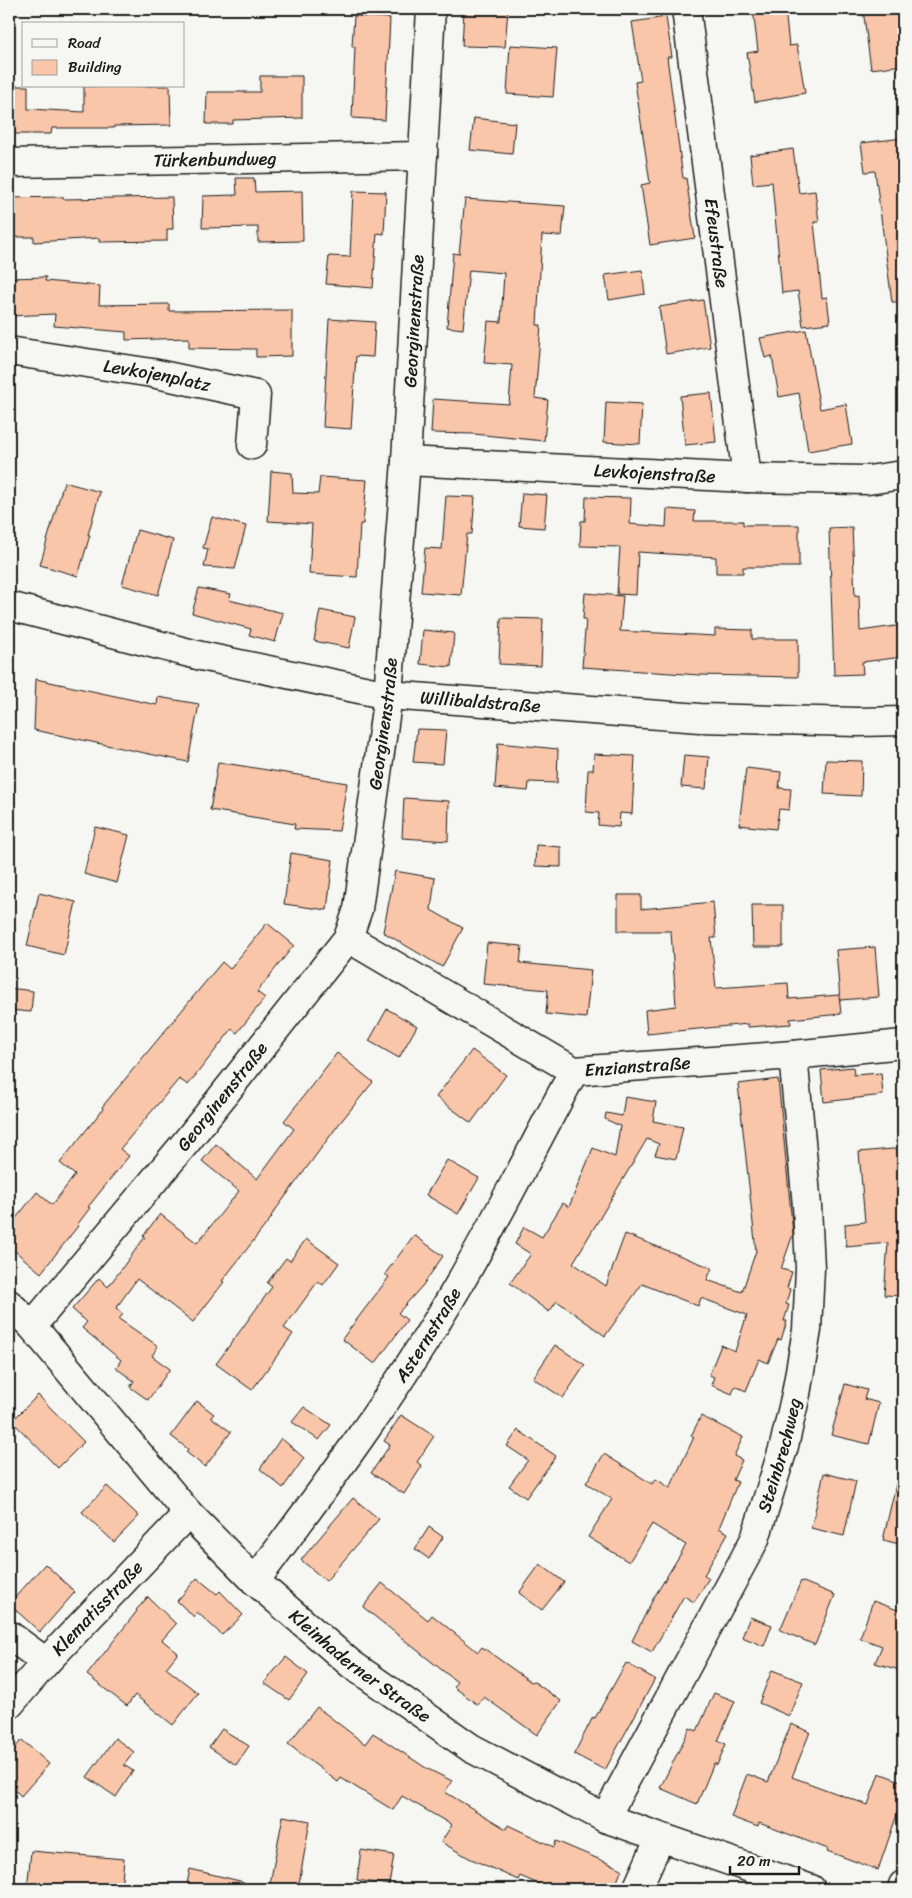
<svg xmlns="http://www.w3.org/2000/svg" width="912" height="1898" viewBox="0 0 912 1898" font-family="Sriracha,sans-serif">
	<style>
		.building { fill: #f9c6a9; stroke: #1c1c1c }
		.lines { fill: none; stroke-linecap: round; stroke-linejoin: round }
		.minor-casing { stroke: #1c1c1c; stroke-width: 31 }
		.minor { stroke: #f6f6f2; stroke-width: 28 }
		.labels { text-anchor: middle; stroke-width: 4; stroke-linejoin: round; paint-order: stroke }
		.street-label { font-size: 18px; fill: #1c1c1c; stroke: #f6f6f2 }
	</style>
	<rect width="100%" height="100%" fill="#f6f6f2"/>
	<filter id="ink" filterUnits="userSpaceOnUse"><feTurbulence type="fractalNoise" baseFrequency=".02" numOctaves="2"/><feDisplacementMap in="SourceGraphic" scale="10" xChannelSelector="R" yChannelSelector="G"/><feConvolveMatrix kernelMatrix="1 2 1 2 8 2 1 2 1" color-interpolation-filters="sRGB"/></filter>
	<g filter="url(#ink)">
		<g class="building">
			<path d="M464 9H508L505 47 462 46Z"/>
			<path d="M753 9H785L789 46 797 45 805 93 755 102 747 53 758 51Z"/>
			<path d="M863 9H903V65L871 69Z"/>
			<path d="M354 16 390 18 385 120 352 118 355 47H352Z"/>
			<path d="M666 17 672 57H667L683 178H686L695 238 650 245 641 185 650 183 635 82 641 81 632 22Z"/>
			<path d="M510 45 557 48 553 97 507 94Z"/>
			<path d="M260 76H302V118L233 120V124H206L207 92H260Z"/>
			<path d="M9 86H28V109L84 112V86H170L171 125 114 126V128H52L51 134H9Z"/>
			<path d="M474 118 515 123 512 154 470 150Z"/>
			<path d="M903 138V302H892L875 171 865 172 861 143Z"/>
			<path d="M793 149 799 193 815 191 819 222H814L822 298 827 297 830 323 803 326 798 291 782 293 772 182 753 184 750 155Z"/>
			<path d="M236 178H254L255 192 302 191 303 241 258 242V227L202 228 203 196 237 195Z"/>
			<path d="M353 191 386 192 384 234 377 233 373 288 326 284 329 256 350 257Z"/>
			<path d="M63 197V199L172 197 173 229H167V241L99 242V238L34 242V237H9V198Z"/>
			<path d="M465 199 565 206 562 236 542 235 537 325H541L535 398 548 400 544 441 474 434 431 433 433 399 509 404 512 365 484 363 488 321 501 322 504 273 469 270 463 329 447 327 453 253 459 254Z"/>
			<path d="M642 270 645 294 609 300 605 275Z"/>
			<path d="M46 277 45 281 100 286 99 305 169 304V311L292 310V356L256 357V349L189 348V338L126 340V332L54 326 55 314 9 316V278Z"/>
			<path d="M703 300 710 347 666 354 659 307Z"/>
			<path d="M329 319 375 322 373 357 356 356 351 429 323 427Z"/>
			<path d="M806 330 820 409 846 404 852 444 808 451 799 393 779 397 772 356 765 358 760 338Z"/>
			<path d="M711 393 716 442 685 445 680 396Z"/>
			<path d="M606 402 642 404 640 444 604 442Z"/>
			<path d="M271 471 292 473 293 493 318 494 320 477 367 480 363 524H360L357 577 309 574 312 524 268 521Z"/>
			<path d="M64 482 100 492 88 535H90L78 576 40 565Z"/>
			<path d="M522 493 547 495 544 528 519 526Z"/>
			<path d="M446 496 475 497 472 534H467L461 595 421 592 425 548 442 549Z"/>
			<path d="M586 497 631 498 630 524 666 527 667 509 695 511 694 521H743V525H799V567H743V573H716V557L638 552 636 595 617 594 620 547 580 546 581 521H585Z"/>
			<path d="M212 517 246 526 235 569 204 567 208 549 203 548Z"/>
			<path d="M852 527 855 596 859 595 860 631 903 625V657L862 662 863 674 834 675 829 528Z"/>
			<path d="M137 530 173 540 158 595 122 585Z"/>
			<path d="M199 588 231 594 229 600 283 613 275 642 249 635 251 629 192 613Z"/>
			<path d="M585 593 623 596 620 631 715 636V629L752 630V639H798V677L700 675 582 667 586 619H583Z"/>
			<path d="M320 610 355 617 349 648 314 641Z"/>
			<path d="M501 618 543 619 541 666 499 664Z"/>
			<path d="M423 630 454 633 451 667 420 664Z"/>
			<path d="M36 679 157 705 158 697 199 704 188 762 34 730Z"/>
			<path d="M417 729 446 730 443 764 413 762Z"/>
			<path d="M498 743 558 749 557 783 529 782 528 791 495 788Z"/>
			<path d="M594 754 635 756 632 814 620 813 619 827 598 825 599 813 586 812 588 770H593Z"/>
			<path d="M684 755 709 757 706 789 681 787Z"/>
			<path d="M826 760 862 761 861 796 824 794Z"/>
			<path d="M218 762 347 783 339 831 294 829 295 824 210 810Z"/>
			<path d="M746 768 781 772 779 788 791 789 789 810 779 809 776 829 739 825Z"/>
			<path d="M404 798 449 801 448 841 402 838Z"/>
			<path d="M95 827 129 835 117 883 84 874Z"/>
			<path d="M536 845 561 847V867L535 866Z"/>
			<path d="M291 853 333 860 327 910 284 904Z"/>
			<path d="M395 871 435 878 431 910 463 928 442 967 383 932Z"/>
			<path d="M39 893 76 902 64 955 27 946Z"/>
			<path d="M618 895H641V909L713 902 716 938H711L716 988 788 983 789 999 839 995 841 1014 790 1019 791 1024 748 1027V1024L647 1034 645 1010 676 1006 671 931H618Z"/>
			<path d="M752 905H783V947H753Z"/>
			<path d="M267 923 294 945 257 992 265 998 237 1033 232 1029 188 1085 179 1079 120 1149 129 1156 88 1207 90 1208 77 1225 78 1226 41 1273 9 1246V1227L37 1192 52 1205 75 1175 60 1163 103 1109 102 1107 222 962 230 969Z"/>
			<path d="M487 943 522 946 520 963 591 970 586 1018 546 1014 548 990 483 984Z"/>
			<path d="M875 947 879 997 840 1000 836 950Z"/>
			<path d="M9 988 33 991 31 1012 9 1010Z"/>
			<path d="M387 1009 417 1026 399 1058 369 1041Z"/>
			<path d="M472 1050 506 1075 471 1123 436 1097Z"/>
			<path d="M337 1053 373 1082 339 1124 271 1216 272 1217 222 1281 224 1282 193 1322 137 1279 116 1308 123 1314 119 1319 158 1346 152 1356 170 1369 148 1400 130 1387 134 1381 116 1368 121 1360 82 1328 87 1322 72 1309 99 1278 108 1287 145 1237 143 1236 160 1214 197 1243 239 1191 202 1161 216 1144 257 1179 294 1129 284 1121Z"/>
			<path d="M853 1067 854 1075 881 1073 883 1095 824 1102 821 1070Z"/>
			<path d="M778 1079 793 1234 781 1269 792 1272 787 1288 790 1289 786 1304 789 1305 784 1321H787L781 1340 778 1339 768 1363 759 1359 746 1391 735 1386 732 1394 711 1385 714 1377 709 1375 721 1345 735 1351 747 1315 701 1298 698 1306 642 1284 605 1336 557 1301 549 1312 510 1283 531 1254 515 1244 524 1227 542 1237 563 1203 569 1207 593 1148 615 1157 620 1126 605 1119 606 1113 622 1116 625 1097 656 1102 653 1121 683 1127 676 1159 655 1155 659 1144 647 1139 573 1263 606 1286 625 1234 712 1268 707 1280 742 1292 756 1251 738 1084Z"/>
			<path d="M903 1148V1296L884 1295 888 1243 846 1247 845 1224 865 1222 859 1152Z"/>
			<path d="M447 1160 479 1178 458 1214 426 1195Z"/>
			<path d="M414 1235 443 1256 423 1285 398 1313 407 1320 375 1364 342 1339 389 1277 385 1274Z"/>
			<path d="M306 1239 339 1263 323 1285 318 1281 284 1328 293 1334 252 1390 216 1364 272 1287 267 1283 286 1258 290 1261Z"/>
			<path d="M555 1345 585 1365 563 1398 533 1378Z"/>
			<path d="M845 1384 867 1390 864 1399 879 1403 869 1444 831 1435Z"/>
			<path d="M38 1395 84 1442 58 1468 12 1421Z"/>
			<path d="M197 1401 214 1414 211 1417 231 1432 205 1467 186 1452 188 1449 171 1436Z"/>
			<path d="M304 1407 331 1425 319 1440 292 1422Z"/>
			<path d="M401 1415 434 1436 417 1462 422 1466 404 1494 371 1473 390 1445 384 1441Z"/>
			<path d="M701 1416 743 1437 734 1456 742 1460 733 1480 738 1482 719 1528 728 1533 704 1575 709 1578 694 1602 684 1596 652 1652 632 1641 653 1599 686 1545 652 1524 629 1562 588 1537 612 1499 586 1483 604 1454 652 1484 656 1479 670 1488 694 1437 691 1436Z"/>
			<path d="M518 1430 556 1456 526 1498 509 1486 528 1460 507 1446Z"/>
			<path d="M281 1438 304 1458 283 1488 260 1469Z"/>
			<path d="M824 1473 856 1481 844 1536 811 1528Z"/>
			<path d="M896 1484 903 1485V1545L883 1540Z"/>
			<path d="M107 1486 139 1516 114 1542 82 1512Z"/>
			<path d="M353 1498 379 1519 326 1581 301 1560Z"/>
			<path d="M429 1527 443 1537 429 1559 415 1549Z"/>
			<path d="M45 1564 75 1592 40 1632 9 1604Z"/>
			<path d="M540 1564 564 1582 542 1610 519 1593Z"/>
			<path d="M197 1578 217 1594 220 1591 243 1615 222 1635 197 1612 194 1617 177 1601Z"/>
			<path d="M801 1581 835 1595 815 1645 780 1630Z"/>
			<path d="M382 1583 428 1620 432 1615 478 1652 482 1647 531 1682 533 1681 561 1701 537 1735 484 1697 478 1705 454 1687 457 1682 363 1607Z"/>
			<path d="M148 1597 176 1624 162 1640 178 1653 166 1668 198 1693 173 1725 135 1695 127 1706 87 1675 137 1611 136 1610Z"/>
			<path d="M873 1601 903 1612V1671L875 1663 882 1646 860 1638Z"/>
			<path d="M750 1617 772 1625 764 1646 742 1637Z"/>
			<path d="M286 1657 308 1674 289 1700 264 1683Z"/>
			<path d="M626 1663 655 1679 605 1770 574 1754 593 1717 595 1718Z"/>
			<path d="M772 1670 803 1682 789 1716 759 1703Z"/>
			<path d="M714 1693 735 1701 718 1741 726 1744 717 1765 714 1763 697 1804 660 1788 690 1728 697 1731Z"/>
			<path d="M317 1707 365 1744 373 1733 426 1768 452 1781 445 1792 506 1829 508 1825 554 1847 556 1841 622 1869 614 1889H550L520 1876 518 1880 469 1858 441 1842 452 1825 402 1796 393 1810 341 1778 338 1782 288 1744Z"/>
			<path d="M791 1724 810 1732 792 1777 868 1805 879 1773 903 1782V1797L878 1870 827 1851 828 1849 759 1823 758 1827 731 1817 747 1774 768 1782Z"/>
			<path d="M222 1729 249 1746 236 1765 209 1747Z"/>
			<path d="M115 1738 134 1752 124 1765 133 1771 116 1797 87 1777Z"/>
			<path d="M22 1740 49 1764 21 1796 9 1784V1754Z"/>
			<path d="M283 1816 310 1821 298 1889H269Z"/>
			<path d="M361 1850 394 1855 389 1885 357 1880Z"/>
			<path d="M31 1851 124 1859 121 1889H27Z"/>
			<path d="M190 1869 244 1882 243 1889H186Z"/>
		</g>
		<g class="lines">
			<defs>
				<g id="minor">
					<path id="s1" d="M686 9 747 478"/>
					<path id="s2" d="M9 163 423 156"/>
					<path id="s3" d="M9 351 152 373 256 395 252 445"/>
					<path id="s4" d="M406 461 747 478 868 480 903 475"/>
					<path id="s5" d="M9 606 201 656 388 695 700 718 857 722 903 721"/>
					<path id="s6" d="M348 938 574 1071 793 1055 903 1044"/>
					<path id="s7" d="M9 1304 32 1326 188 1513 255 1581 351 1664 471 1748 605 1818 811 1889"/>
					<path id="s8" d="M32 1326 187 1141 348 938 358 909 388 695 406 461 431 9"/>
					<path id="s9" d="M255 1581C326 1486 397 1391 457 1288 498 1217 535 1143 574 1071"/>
					<path d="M9 1635 46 1662"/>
					<path id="s10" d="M9 1705 46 1662 188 1513"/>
					<path id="s11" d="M605 1818 755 1539 784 1446 796 1394 807 1330 810 1268 807 1206 793 1055"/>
					<path d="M637 1889 660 1838"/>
					<path d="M902 1889 903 1885"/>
				</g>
			</defs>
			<use href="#minor" class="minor-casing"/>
			<use href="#minor" class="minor"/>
		</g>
	</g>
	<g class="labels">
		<g class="street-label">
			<text dy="6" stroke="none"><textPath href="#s2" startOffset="206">Türkenbundweg</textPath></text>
			<text dy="6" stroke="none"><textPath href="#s1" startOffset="236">Efeustraße</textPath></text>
			<text dy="6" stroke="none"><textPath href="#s8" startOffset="1122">Georginenstraße</textPath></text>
			<text dy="6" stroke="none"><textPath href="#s3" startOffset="150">Levkojenplatz</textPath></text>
			<text dy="6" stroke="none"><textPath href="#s4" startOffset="249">Levkojenstraße</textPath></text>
			<text dy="6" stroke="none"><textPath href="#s5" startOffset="482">Willibaldstraße</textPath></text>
			<text dy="6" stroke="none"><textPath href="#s8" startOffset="718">Georginenstraße</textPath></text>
			<text dy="6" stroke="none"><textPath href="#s6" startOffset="326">Enzianstraße</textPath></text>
			<text dy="6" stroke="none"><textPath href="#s8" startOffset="298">Georginenstraße</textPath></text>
			<text dy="6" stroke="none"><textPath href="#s9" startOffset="301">Asternstraße</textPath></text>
			<text dy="6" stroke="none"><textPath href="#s11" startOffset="404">Steinbrechweg</textPath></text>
			<text dy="6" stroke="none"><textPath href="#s10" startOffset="131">Klematisstraße</textPath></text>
			<text dy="6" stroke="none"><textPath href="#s7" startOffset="506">Kleinhaderner Straße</textPath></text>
		</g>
	</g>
	<rect width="912" height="1898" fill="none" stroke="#f6f6f2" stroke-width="30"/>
	<rect x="15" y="15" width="882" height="1868" fill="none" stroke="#1c1c1c" stroke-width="2" filter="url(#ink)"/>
	<rect x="22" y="22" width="162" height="65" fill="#f6f6f2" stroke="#9f9f9c"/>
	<rect x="32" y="39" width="25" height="8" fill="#f6f6f2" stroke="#9f9f9c"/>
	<text x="68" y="48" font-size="15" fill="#1c1c1c">Road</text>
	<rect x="32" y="60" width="25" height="15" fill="#f9c6a9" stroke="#9f9f9c"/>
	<text x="68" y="72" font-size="15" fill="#1c1c1c">Building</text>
	<path d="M730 1866v8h69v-8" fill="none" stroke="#1c1c1c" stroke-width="2.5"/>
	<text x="737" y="1866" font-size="15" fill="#1c1c1c" stroke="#f6f6f2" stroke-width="4" paint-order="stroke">20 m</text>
</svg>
